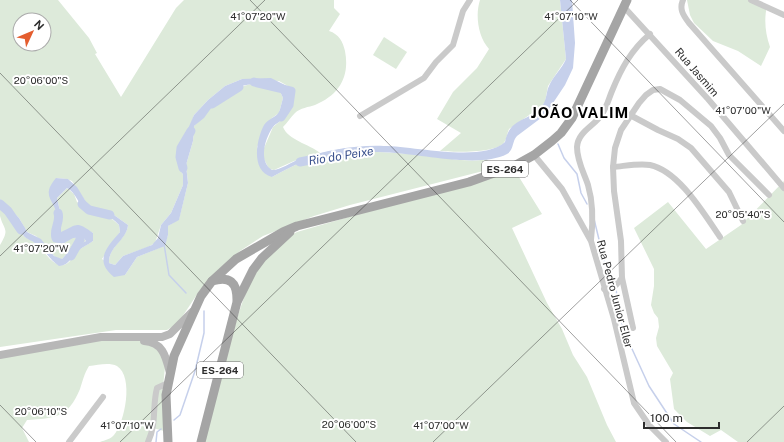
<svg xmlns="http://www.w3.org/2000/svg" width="784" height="442" viewBox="0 0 784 442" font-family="'Public Sans',sans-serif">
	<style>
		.green { fill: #ddeada; fill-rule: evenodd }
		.water { fill: #c6d0eb }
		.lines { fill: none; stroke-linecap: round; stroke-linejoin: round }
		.stream { stroke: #c6d0eb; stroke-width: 1.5 }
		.river { stroke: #c6d0eb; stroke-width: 9 }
		.minor { stroke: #cacaca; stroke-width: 6 }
		.secondary { stroke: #b7b7b7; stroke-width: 8 }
		.primary { stroke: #a5a5a5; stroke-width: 9 }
		.ticks { fill: none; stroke: #2d2d2d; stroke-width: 1; stroke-opacity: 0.45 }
		.labels { text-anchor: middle; stroke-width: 4; stroke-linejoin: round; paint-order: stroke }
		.shield { fill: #fff; stroke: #6c6c6c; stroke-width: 1 }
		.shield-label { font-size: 10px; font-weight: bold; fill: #2d2d2d }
		.street-label { font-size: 11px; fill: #2d2d2d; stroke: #fff }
		.water-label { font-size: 12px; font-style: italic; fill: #3b528e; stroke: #fff }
		.district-label { font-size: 15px; font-weight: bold; letter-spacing: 1px; fill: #000; stroke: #fff }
		.ticks-label { font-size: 10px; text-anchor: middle; fill: #2d2d2d; stroke: #fff; stroke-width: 4; stroke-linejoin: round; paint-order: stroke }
	</style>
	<rect width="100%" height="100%" fill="#fff"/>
	<g class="green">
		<path d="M0 0H58L89 38 97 53 95 54 121 97 176 8 184 0H334V8L340 14 329 31C339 34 343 42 345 51 350 77 339 95 315 105 309 107 300 108 295 113 291 117 287 123 283 127 288 140 309 144 320 153L294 161 274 170 269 169 264 159V148L273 127 285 117 293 89 279 81 242 79 225 86 208 100 194 115 178 164 183 175V185L171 213 161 225 155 243 148 247 123 256 115 265 109 263C108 247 127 239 128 225L114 215 88 205 72 181 67 179 56 178 55 208 58 220 55 233 73 238 83 237 86 241 70 250 62 259H57L36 236 27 232 19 218 0 199ZM20 20H44V44H20Z"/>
		<path d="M480 0H560L566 59 548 86 545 102 541 107 509 129C507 133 507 138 505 141 499 154 452 152 440 151L461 133 437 119 453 92 477 68 489 49C478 37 475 15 480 0Z"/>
		<path d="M687 0H755L767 5C764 20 765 32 770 47L761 66 738 51 713 41 694 23 690 15Z"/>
		<path d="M384 37 407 52 396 69 373 55Z"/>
		<path d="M253 83 278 87 283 98 279 113 272 118 257 147 272 177C285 170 301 161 316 157 350 149 395 152 429 156 449 158 467 163 487 159L491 169 350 205 314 216 263 236 240 251 220 268 200 290 178 323 167 330H116L0 347V245C10 228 4 231 0 216 0 214 0 209 0 206 13 213 14 224 22 234 27 240 33 240 37 244 44 251 55 270 66 264 71 262 73 255 78 251 83 246 88 245 93 241V233L89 231 61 233V216L57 198 67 188 74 194 77 202 90 211 94 210 112 219 119 225 120 232 102 259 125 275 137 257 164 246 168 235V226L179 219 188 183 186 165 193 141 194 126C202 119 207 112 213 104 222 94 240 87 253 83Z"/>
		<path d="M514 169 542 214 512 228 547 303 562 329 573 355 587 377 607 425 616 442H204C211 414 219 387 226 359 239 311 249 258 297 232Z"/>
		<path d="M784 181V442H738L721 430 710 436 687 422 674 409 670 379 673 373 657 346 656 338 659 327 658 318 654 313 651 305 654 286V269L634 228 668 202 706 249 741 225Z"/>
		<path d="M83 340H144L166 357 162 397 164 431 153 428 148 442H100C105 440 111 439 114 435 125 422 134 377 117 366 109 362 98 365 89 366 84 374 83 380 80 389 68 418 55 418 27 420L22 428 29 442H0V355Z"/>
	</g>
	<path class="water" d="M560 0H572L575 43 573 68 565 85 545 115 517 136C512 141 514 150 507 154 481 168 425 155 395 153 374 151 337 152 316 157 301 161 285 170 272 177 251 171 256 142 263 127 266 120 274 118 279 113L283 98 278 87 257 83 241 86 217 100 204 118 194 126 193 141 186 165 188 183 179 220 168 226V235L165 246 137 257 125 275 114 277C94 261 106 248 120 232L119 225C110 215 99 211 87 211 78 205 76 192 67 188L57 198 61 216V232C78 224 76 221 93 233V241C88 245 84 246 79 250 71 255 71 265 59 266 50 260 45 250 36 244 32 240 27 240 23 235 14 225 14 214 0 206V199L19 218 27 232 41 239 54 256 62 259 70 250 86 241 83 237 64 239 56 236C55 231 58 226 58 221 57 200 39 198 56 178L68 179 77 187 88 205 114 215 128 225C127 240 108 247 109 263L115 265 123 256 152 245 158 238 161 225 171 213 183 185V175L178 164 187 131 194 115 208 100 225 86 242 79 271 78 293 89C291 97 289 111 285 117 282 121 276 123 273 127 265 138 258 161 272 170 281 170 291 162 300 159 329 150 353 145 384 146 414 146 482 163 505 142 510 117 527 123 542 106 547 100 546 92 549 86 553 76 562 69 566 59Z"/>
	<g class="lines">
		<g class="stream">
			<path d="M558 144 564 158 577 174 581 193 587 204"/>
			<path d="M594 219 605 264 614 281"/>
			<path d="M164 244 169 275 186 293"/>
			<path d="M616 289 620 318 627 338 649 386 674 424 701 442"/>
			<path d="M174 420 180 415 195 371 204 333V311"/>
			<path d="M156 442 157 432 161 429"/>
		</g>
		<g class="river">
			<path d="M254 82 291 91 289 105 281 117"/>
			<path d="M212 104 239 87"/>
			<path d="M300 162 345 153"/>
			<path d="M183 168 180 157 181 148 191 131"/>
			<path d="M0 204 8 211 21 230"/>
			<path d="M82 204 89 210 110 215"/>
			<path d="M58 213C61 222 53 229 56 238L62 239 76 231 80 235V240L71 256"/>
		</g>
		<g class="minor">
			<path d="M683 0C679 9 683 15 689 23L784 131"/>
			<path d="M751 0 784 15"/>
			<path d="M624 7 708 99 784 188"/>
			<path d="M630 115 658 130 678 139 691 148 729 192 743 221"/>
			<path d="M360 116 424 78 436 62 453 45 463 11 470 0"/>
			<path d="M534 155 562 189 591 241 614 319 634 403 649 425 666 442"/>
			<path d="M613 167C625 166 639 163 650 165 679 171 704 214 720 237"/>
			<path d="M591 240C593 223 593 202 588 185 584 173 577 161 577 147 578 131 595 126 602 114 607 107 609 98 612 91 621 69 631 50 650 34"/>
			<path d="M604 289 616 285 622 278"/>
			<path d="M633 328 622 278 621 241 614 191 613 167 615 148 621 130 639 103 646 95 653 90 660 89 680 100 711 126 720 138 729 155 769 195"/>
			<path d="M69 442 103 397"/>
			<path d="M148 442C157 423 152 407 157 388L168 383"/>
		</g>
		<g class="secondary">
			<path d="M144 341C163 342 166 357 170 373"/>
			<path d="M0 355 101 337H162L170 334 192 312"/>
		</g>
		<g class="primary">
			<path d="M212 281C230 276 237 282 237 300"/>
			<path d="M168 442 166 395 174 356 201 296 212 281 236 259 283 232 297 226 469 182 516 165 534 155 552 141 561 133 572 118 627 0"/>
			<path d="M201 442 237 302 253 270 262 258 290 232"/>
		</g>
	</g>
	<path class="ticks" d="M250 0 676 442M570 0 784 222M0 73 356 442M0 256 265 0M0 405 36 442M120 442 578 0M433 442 784 104M747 442 784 406"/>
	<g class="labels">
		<g class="shield">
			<rect x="482" y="161" width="46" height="16" rx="3"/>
			<rect x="197" y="362" width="46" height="16" rx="3"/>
		</g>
		<g class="shield-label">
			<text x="505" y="173">ES-264</text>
			<text x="220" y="374">ES-264</text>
		</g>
		<g class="street-label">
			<text transform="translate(697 72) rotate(49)" y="4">Rua Jasmim</text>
			<text transform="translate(615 294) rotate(75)" y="4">Rua Pedro Junior Eller</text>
		</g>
		<g class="water-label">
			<text transform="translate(341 156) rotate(-9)" y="4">Rio do Peixe</text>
		</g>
		<g class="district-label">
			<text x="580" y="118">JOÃO VALIM</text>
		</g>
	</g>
	<g class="ticks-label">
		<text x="258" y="20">41°07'20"W</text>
		<text x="571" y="20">41°07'10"W</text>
		<text x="41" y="84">20°06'00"S</text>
		<text x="743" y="114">41°07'00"W</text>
		<text x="743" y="218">20°05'40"S</text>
		<text x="41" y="252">41°07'20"W</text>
		<text x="41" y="415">20°06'10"S</text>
		<text x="349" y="428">20°06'00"S</text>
		<text x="127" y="429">41°07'10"W</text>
		<text x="441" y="429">41°07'00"W</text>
	</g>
	<g transform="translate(32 32) rotate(46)"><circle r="19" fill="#ffffff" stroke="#ababab"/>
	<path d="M0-3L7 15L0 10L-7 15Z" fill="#e45d2e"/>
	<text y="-6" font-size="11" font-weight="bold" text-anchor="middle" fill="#2d2d2d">N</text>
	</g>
	<path d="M644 422v6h75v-6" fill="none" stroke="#2d2d2d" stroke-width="2"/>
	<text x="650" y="422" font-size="12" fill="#2d2d2d" stroke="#ffffff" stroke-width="3" paint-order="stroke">100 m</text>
</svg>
